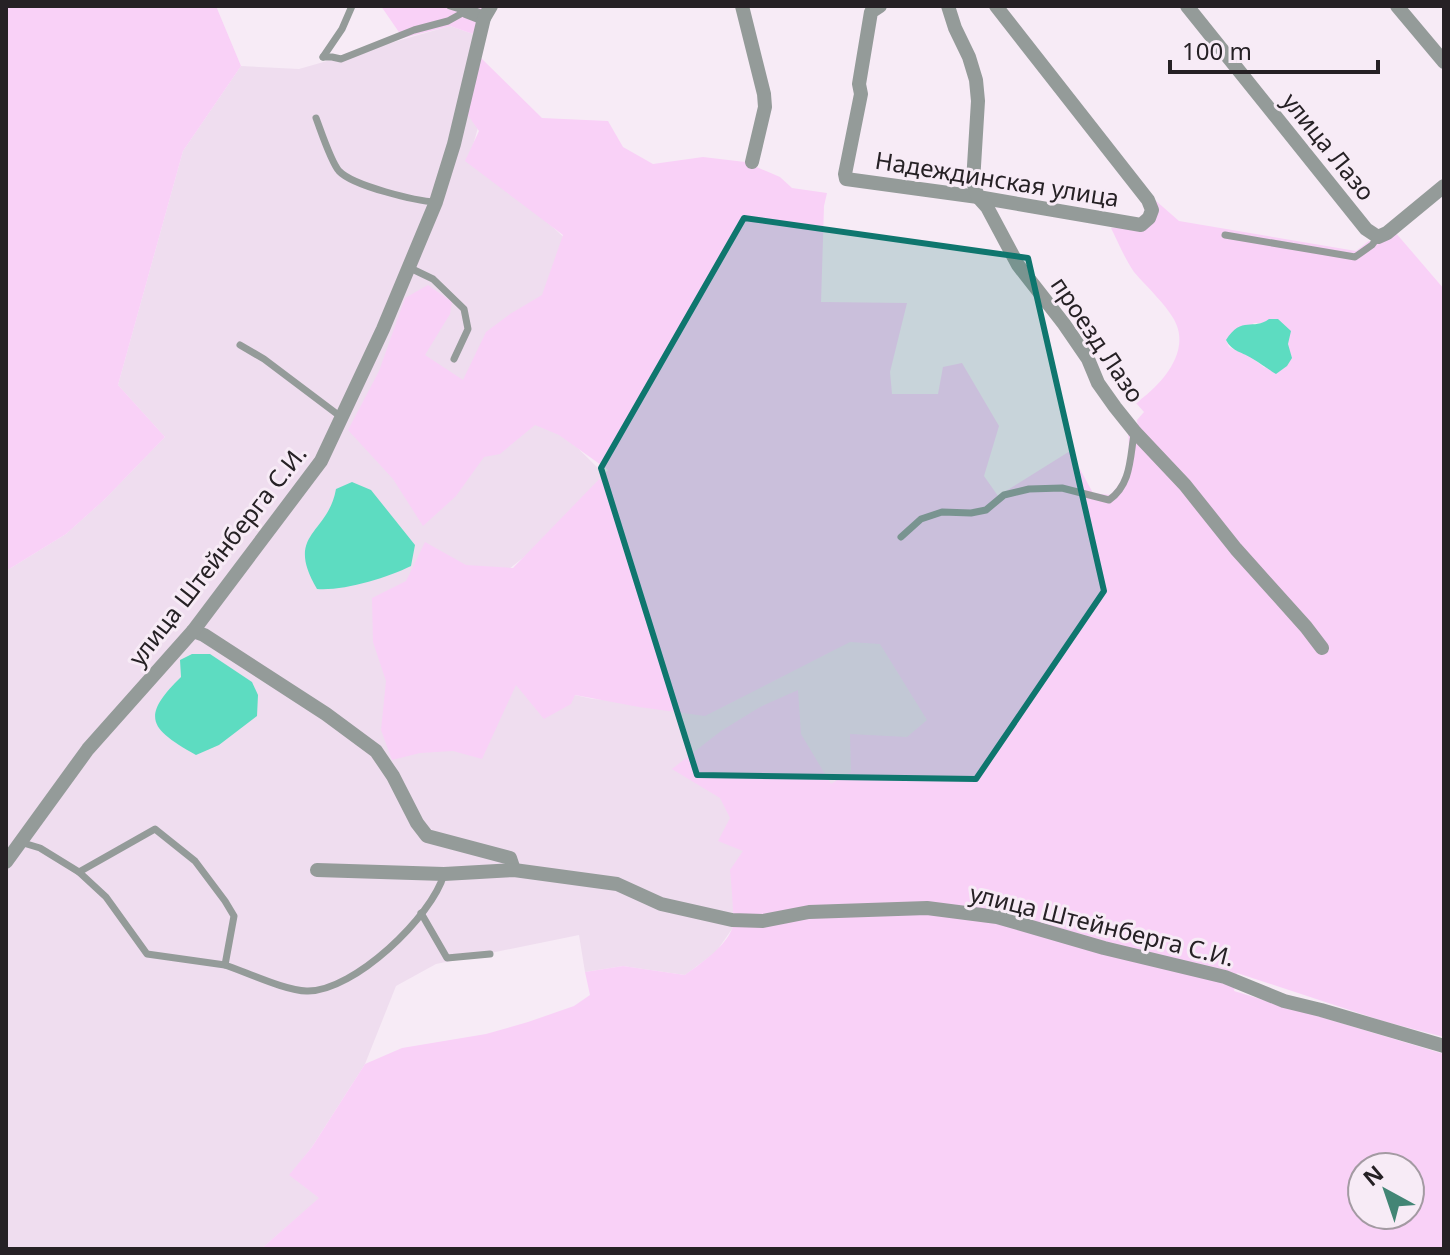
<svg xmlns="http://www.w3.org/2000/svg" width="1450" height="1255" viewBox="0 0 1450 1255" font-family="'Noto Sans',sans-serif">
	<style>
		.built { fill: #efddef }
		.green { fill: #f9d1f7; fill-rule: evenodd }
		.water { fill: #5ddcc1 }
		.lines { fill: none; stroke-linecap: round; stroke-linejoin: round }
		.lane { stroke: #949b99; stroke-width: 7 }
		.street { stroke: #949b99; stroke-width: 14 }
		.marked { fill: #0f766e; fill-opacity: 0.2; stroke: #0f766e; stroke-width: 6; stroke-linejoin: round }
		.labels { text-anchor: middle; stroke-width: 6; stroke-linejoin: round; paint-order: stroke }
		.street-label { font-size: 24px; fill: #262125; stroke: #f7ebf6 }
	</style>
	<rect width="100%" height="100%" fill="#f7ebf6"/>
	<path class="built" d="M450 26 473 34 480 57 479 124 471 152 570 243 529 400 604 474 548 538 499 577 454 669 593 699 717 708 860 622 899 627 933 712 929 736 732 929 716 952 685 975 623 966 585 972 579 935 436 964 396 986 365 1064 312 1147 290 1175 320 1198 261 1249H6V571L66 534 104 500 165 437 118 385 183 151 241 66 299 69Z"/>
	<g class="green">
		<path d="M6 6H216L241 66 183 151 118 385 165 437 104 500 66 534 6 571Z"/>
		<path d="M381 6H485L473 34 450 26 403 38Z"/>
		<path d="M480 57 542 118 608 121 623 147 653 164 703 157 745 162 780 177 792 188 827 193 824 206 821 302 907 303 890 372 892 394H938L943 367 962 363 999 426 984 476 998 496 1070 451 1093 493 1110 495C1126 481 1131 455 1128 434L1138 429 1137 420 1144 412 1136 403C1159 387 1188 356 1177 326 1172 310 1145 285 1134 272 1125 259 1118 242 1111 228L1144 227 1155 200 1179 221 1356 251 1369 241 1381 243 1395 232 1444 289V1037L1386 1022 1237 973 1234 991 1444 1054V1249H261L319 1198 289 1175 312 1147 365 1064 402 1048 486 1034 528 1022 574 1006 590 995 585 972 623 966 685 975C700 964 725 947 732 929 735 918 731 883 730 870L743 851 718 841 730 818 720 798 672 769 721 731 760 707 798 690 801 734 831 784 851 772 850 734 907 737 927 720 880 644 850 642 705 716 639 707 575 695 571 704 544 719 516 685 482 759 453 751 420 753 392 760 381 730 386 681 373 642 372 598 406 581 425 542 466 565 513 568 608 470 559 435 535 425 500 454 484 457 456 496 423 526 393 479 348 430 379 371 405 298 428 285 452 302 450 314 425 355 463 380 486 332 510 314 542 295 563 235 465 161 479 131 465 111ZM1254 323H1264L1265 368 1251 357 1229 347 1226 340ZM1362 1167H1410V1215H1362Z"/>
	</g>
	<g class="water">
		<path d="M1269 319H1278L1291 331 1288 344 1292 358 1287 366 1276 374C1268 369 1261 364 1253 359 1243 352 1232 352 1226 340 1242 315 1253 331 1269 319Z"/>
		<path d="M352 482 371 490 415 545 411 566C387 578 344 591 317 589 284 533 328 535 336 489Z"/>
		<path d="M192 654H210L252 682 258 695 257 716 219 745 196 755C151 729 139 718 181 677L180 660Z"/>
	</g>
	<g class="lines">
		<g class="lane">
			<path d="M323 57H332L341 59 414 30 448 21 466 11 450 6"/>
			<path d="M323 57 342 29 352 6"/>
			<path d="M316 118C321 131 331 162 339 171 353 186 416 201 436 202"/>
			<path d="M1225 235 1355 257 1372 245 1378 237"/>
			<path d="M408 267 433 279 464 309 468 329 454 359"/>
			<path d="M240 345 264 359 341 417"/>
			<path d="M901 537 921 519 942 512 971 513 986 510 1004 495 1029 489 1062 488 1109 500C1131 485 1130 458 1134 434"/>
			<path d="M20 842 40 848 79 872 155 829 195 861 225 901 234 916 225 965C246 972 288 992 308 991 354 991 432 917 444 874"/>
			<path d="M79 872 106 897 147 954 225 965"/>
			<path d="M421 913 447 958 490 954"/>
		</g>
		<g class="street">
			<path d="M462 6 466 11 484 18"/>
			<path d="M742 6 764 94 765 107 752 162"/>
			<path d="M880 6 871 12 859 84 861 94 845 174 846 179 978 197 1141 225 1149 218 1152 210 1148 200 996 6"/>
			<path d="M948 6 955 28 969 57 976 80 978 101 973 182 978 197 987 207 1018 265 1064 324 1088 359 1098 383 1115 407 1135 432 1185 485 1236 549 1306 627 1322 648"/>
			<path d="M1187 6 1366 229 1378 237 1387 233 1444 186"/>
			<path d="M1397 6 1444 62"/>
			<path d="M193 631 204 635 326 714 376 751 393 776 417 823 427 836 510 858 514 870"/>
			<path d="M6 862 88 749 193 631 321 461 383 329 436 202 454 144 484 18 491 6"/>
			<path d="M317 870 444 874 514 870 617 884 661 904 732 920 763 921 809 912 927 908 997 917 1104 948 1225 977 1284 1001 1321 1010 1444 1046"/>
		</g>
	</g>
	<path class="marked" d="M744 218 1028 258 1104 591 976 779 697 775 601 468Z"/>
	<g class="labels">
		<g class="street-label">
			<text transform="translate(1328 147) rotate(51)" y="8">улица Лазо</text>
			<text transform="translate(997 180) rotate(9)" y="8">Надеждинская улица</text>
			<text transform="translate(1097 340) rotate(56)" y="8">проезд Лазо</text>
			<text transform="translate(218 556) rotate(-52)" y="8">улица Штейнберга С.И.</text>
			<text transform="translate(1102 926) rotate(14)" y="8">улица Штейнберга С.И.</text>
		</g>
	</g>
	<rect width="1450" height="1255" fill="none" stroke="#262125" stroke-width="16"/>
	<g transform="translate(1386 1191) rotate(320)"><circle r="38" fill="#f7ebf6" stroke="#a39aa2" stroke-width="2"/>
	<path d="M0-6L14 30L0 20L-14 30Z" fill="#438575"/>
	<text y="-12" font-size="22" font-weight="bold" text-anchor="middle" fill="#262125">N</text>
	</g>
	<path d="M1170 60v12h208v-12" fill="none" stroke="#262125" stroke-width="4"/>
	<text x="1182" y="60" font-size="24" fill="#262125" stroke="#f7ebf6" stroke-width="6" paint-order="stroke">100 m</text>
</svg>
